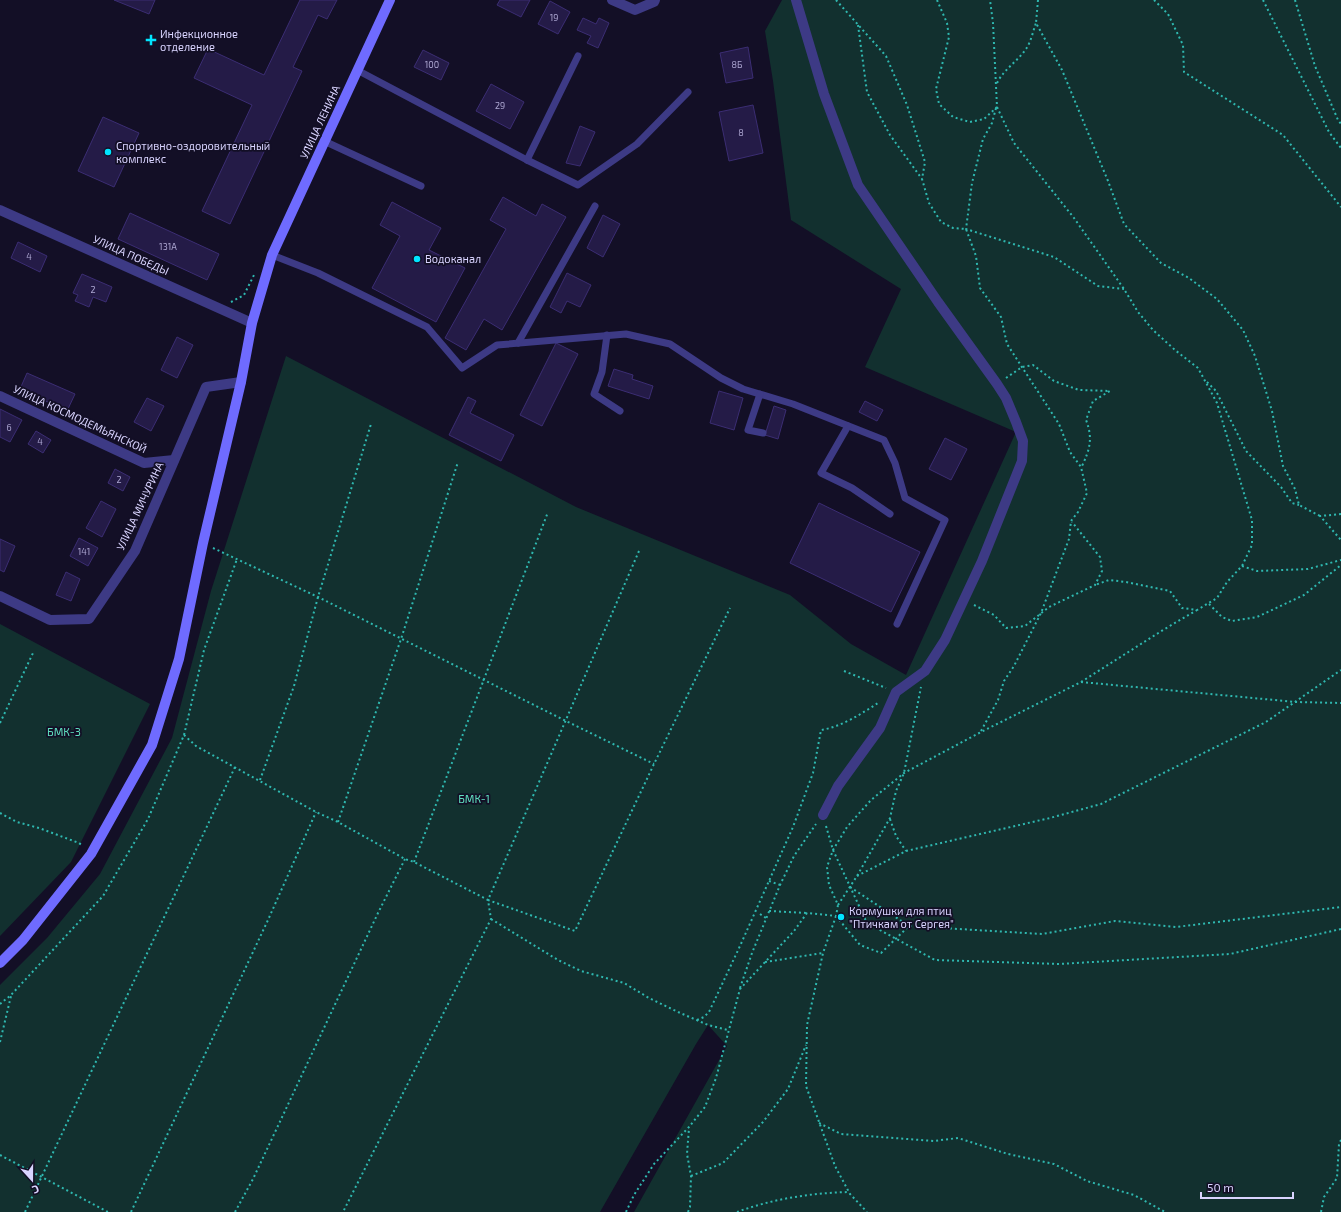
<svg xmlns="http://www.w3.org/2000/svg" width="1341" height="1212" viewBox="0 0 1341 1212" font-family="'Exo 2',sans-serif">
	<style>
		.green { fill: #12302f }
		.building { fill: #241b47; stroke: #3b2d73 }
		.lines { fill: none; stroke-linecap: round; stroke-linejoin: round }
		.path { stroke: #2fb8b0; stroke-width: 2; stroke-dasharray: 2 3; stroke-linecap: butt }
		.service { stroke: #3d3a85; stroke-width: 7 }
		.minor { stroke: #3d3a85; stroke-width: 10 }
		.secondary { stroke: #6f6bff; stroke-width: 10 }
		.poi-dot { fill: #00e5ff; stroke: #130f26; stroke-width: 1.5 }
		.labels { text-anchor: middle; stroke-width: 3.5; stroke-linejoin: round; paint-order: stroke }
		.number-label { font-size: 9px; fill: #aca6d1 }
		.poi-label { font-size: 11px; fill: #d9d4ff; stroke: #130f26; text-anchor: start }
		.street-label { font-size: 11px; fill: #d9d4ff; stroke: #130f26 }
		.park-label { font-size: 11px; fill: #5fe0c0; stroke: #130f26 }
	</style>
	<rect width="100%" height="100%" fill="#130f26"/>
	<g class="green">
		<path d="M782 0H1341V1212H634L727 1046 708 1025 696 1044 600 1212H0V985L47 938 100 874 172 738 211 591 286 356 576 507 790 595 851 644 906 675 1016 432 865 367 901 289 791 220 773 81 765 31Z"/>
		<path d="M0 624 150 704 71 862 0 936Z"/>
	</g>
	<g class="building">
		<path d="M114 0H155L149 14Z"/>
		<path d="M300 0H337L327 19 318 15 293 67 302 71 230 224 202 211 252 105 194 78 208 49 264 75Z"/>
		<path d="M500 0H530L521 17 497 5Z"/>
		<path d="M550 1 570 12 558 34 538 24Z"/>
		<path d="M583 18 596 24 599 18 609 23 598 48 587 43 591 36 577 30Z"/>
		<path d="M748 47 753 78 726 83 720 53Z"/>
		<path d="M423 50 449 63 441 80 414 67Z"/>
		<path d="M491 84 524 102 510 129 476 111Z"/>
		<path d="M753 105 763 153 729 161 719 112Z"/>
		<path d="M103 117 139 133 114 187 78 171Z"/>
		<path d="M580 126 595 132 580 166 566 163Z"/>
		<path d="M503 197 536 216 542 204 566 217 502 330 484 319 466 350 445 338 506 229 490 220Z"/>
		<path d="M392 202 441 228 429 250 465 268 436 322 372 288 400 236 380 225Z"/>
		<path d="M130 213 219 254 207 280 118 239Z"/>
		<path d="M603 215 620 224 603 257 587 248Z"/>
		<path d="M18 242 47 256 40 272 11 258Z"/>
		<path d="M567 273 591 285 580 307 567 301 561 313 550 307Z"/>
		<path d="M82 274 112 287 106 302 93 297 89 307 75 301 78 295 73 293Z"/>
		<path d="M177 337 193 345 177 378 161 370Z"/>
		<path d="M556 343 578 354 542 426 520 415Z"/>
		<path d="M614 369 633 375 632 379 653 386 649 399 608 386Z"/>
		<path d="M27 373 75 394 67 411 20 389Z"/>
		<path d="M719 391 743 398 734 430 710 423Z"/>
		<path d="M468 397 476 401 470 413 514 435 501 461 449 435Z"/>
		<path d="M147 398 164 406 151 431 134 422Z"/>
		<path d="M865 401 883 410 877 421 859 412Z"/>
		<path d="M774 406 786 410 778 439 765 435Z"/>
		<path d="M0 409 22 420 10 442 0 437Z"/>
		<path d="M36 431 51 440 43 453 28 444Z"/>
		<path d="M945 438 967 449 951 480 929 469Z"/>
		<path d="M115 469 130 477 123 491 108 483Z"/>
		<path d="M101 501 116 509 102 537 86 528Z"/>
		<path d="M819 503 920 552 891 612 790 563Z"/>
		<path d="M79 538 98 548 88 566 70 556Z"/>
		<path d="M0 539 15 546 4 572 0 570Z"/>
		<path d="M66 572 80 579 71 601 56 595Z"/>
	</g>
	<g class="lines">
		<g class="path">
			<path d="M836 0 886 56 907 105 925 162 922 179 929 203 941 222 953 228 966 229 976 256 980 288 1001 317 1007 344 1059 424 1070 452 1081 467 1087 493 1078 512 1071 521 1069 539 1041 613 1014 666 1004 681 998 700 981 731"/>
			<path d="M937 0 947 23 949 37 936 89 939 104 953 117 970 122 984 119 997 107 993 23 990 0"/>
			<path d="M1038 0 1036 23 1062 70 1108 181 1124 224 1161 263 1189 278 1217 299 1243 330 1255 356 1272 411 1283 466 1295 489 1299 505 1320 516"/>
			<path d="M1154 0 1168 14 1183 45 1184 72 1283 135 1341 207"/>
			<path d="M1263 0 1329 132 1341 148"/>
			<path d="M1295 0 1315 66 1338 120 1341 124"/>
			<path d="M858 25 867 92 890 135 922 179"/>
			<path d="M997 83C1004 69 1017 62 1026 49 1031 42 1033 31 1036 23"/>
			<path d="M997 107 1014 143 1074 218 1124 289 1138 312 1153 330 1175 350 1198 368 1217 403 1252 520V545L1242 566 1227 582 1217 598 1197 610 1182 608 1170 591 1126 582 1109 580 1095 585"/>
			<path d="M996 108 992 123 983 139 972 183 966 229 1054 257 1098 286 1124 289"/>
			<path d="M231 302 244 295 254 275"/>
			<path d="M1006 378 1022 367 1033 365 1054 381 1079 390 1110 391 1093 401 1086 420C1093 438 1090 449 1082 466"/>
			<path d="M1207 382 1216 391 1246 451 1281 487 1292 503 1299 505"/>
			<path d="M1341 514 1320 516 1341 540"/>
			<path d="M213 548 318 597 566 721 654 764"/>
			<path d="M639 551 488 900 575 931 654 764 730 608"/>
			<path d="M1242 566 1257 571 1308 569 1341 560"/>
			<path d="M1209 604 1222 617 1232 621 1257 617 1304 595 1341 565"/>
			<path d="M974 605 994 615 1006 628 1025 626 1049 607 1095 585 1102 571 1100 557 1072 522"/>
			<path d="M844 671 886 688"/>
			<path d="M1081 682 1296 702 1341 703"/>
			<path d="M0 723 33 653"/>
			<path d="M184 735 196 746 316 812 338 822 405 859 414 862 488 900 491 919 343 1212"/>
			<path d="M260 780 294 686 318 597 371 424"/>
			<path d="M0 813 17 822 39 828 79 843 83 846"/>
			<path d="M890 819 896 836 906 851"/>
			<path d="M338 822 401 639 458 462"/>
			<path d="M826 826 833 850 867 923 935 960 1059 964 1230 954 1341 929"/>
			<path d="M414 862 548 512"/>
			<path d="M857 876 906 851 1050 818 1101 804 1266 722 1341 670"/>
			<path d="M769 881 780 885"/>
			<path d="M850 887 909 926"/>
			<path d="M838 905 857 876 890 818 896 791 904 773 921 687"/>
			<path d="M769 911 807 913"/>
			<path d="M760 914 766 918"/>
			<path d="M836 916 860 945 881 953 909 926 1042 934 1115 921 1176 927 1341 907"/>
			<path d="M836 916 823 953 807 1025 806 1086 835 1166 850 1194 867 1212"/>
			<path d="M491 919 558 960 581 971 624 983 649 998 678 1012 708 1025 728 1030"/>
			<path d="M765 962 823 953"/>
			<path d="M740 988 752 953 780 885 794 856 816 824"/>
			<path d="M0 1004 11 995 103 896 148 819 184 735 204 650 237 559"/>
			<path d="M697 1020 704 1017 709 1012 740 946 793 827 813 773 821 730C841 727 861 714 878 703"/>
			<path d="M0 1042 11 996"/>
			<path d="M819 1123 841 1134 934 1141 958 1138 1008 1154 1054 1164 1087 1181 1134 1195 1165 1212"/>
			<path d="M0 1155 108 1212"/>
			<path d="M691 1176 723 1163 763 1122 788 1089 806 1045"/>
			<path d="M25 1212 235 767"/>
			<path d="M131 1212 268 920 316 812"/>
			<path d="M235 1212 253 1179 378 913 405 859"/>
			<path d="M626 1212 634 1195 654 1164 689 1127 705 1107 716 1078 740 989 794 931 807 913 836 916 838 905 829 885 827 867 833 850 847 827 871 800 904 773 981 732 1081 682 1163 630 1197 610"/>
			<path d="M688 1212 690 1207 691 1176 687 1154 689 1128"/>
			<path d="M737 1212C772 1199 811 1193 849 1192"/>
			<path d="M1321 1212 1324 1197 1337 1178 1339 1144 1341 1140"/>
		</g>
		<g class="service">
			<path d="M357 70 527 160 578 185 637 144 688 92"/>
			<path d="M324 141 421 186"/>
			<path d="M527 160 578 56"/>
			<path d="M272 255 318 273 427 327 462 368 497 345 626 334 670 344 721 378 743 389 793 404 884 440 895 463 905 498 945 520 897 624"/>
			<path d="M607 335 602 372 594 394 620 411"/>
			<path d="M518 343 595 206"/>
			<path d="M760 394 748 430 763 433"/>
			<path d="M848 426 821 473 852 488 890 514"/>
		</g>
		<g class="minor">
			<path d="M612 0 635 10 654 2 655 0"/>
			<path d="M796 0 824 94 858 185 938 302 997 384 1006 398 1016 422 1023 441 1022 461 982 561 945 640 925 671 896 692 880 728 838 786 823 815"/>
			<path d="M0 210 252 323"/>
			<path d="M0 396 144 463 174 460"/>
			<path d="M0 596 50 620 89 619 135 551 206 387 241 382"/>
		</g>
		<path class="secondary" d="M0 963 23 940 91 854 152 745 179 659 203 543 241 382 252 323 272 255 390 0"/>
	</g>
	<g class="poi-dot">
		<path d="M149 34h4v4h4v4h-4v4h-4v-4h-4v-4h4z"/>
		<circle cx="108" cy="152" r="4"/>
		<circle cx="417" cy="259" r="4"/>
		<circle cx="841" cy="917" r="4"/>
	</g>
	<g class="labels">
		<g class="number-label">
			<text x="554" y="21">19</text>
			<text x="432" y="68">100</text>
			<text x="737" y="68">8Б</text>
			<text x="500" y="109">29</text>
			<text x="741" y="136">8</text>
			<text x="168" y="250">131А</text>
			<text x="29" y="260">4</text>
			<text x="93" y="293">2</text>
			<text x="9" y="431">6</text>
			<text x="40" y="445">4</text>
			<text x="119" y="483">2</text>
			<text x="84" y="555">141</text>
		</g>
		<g class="poi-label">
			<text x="160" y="38">Инфекционное<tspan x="160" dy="13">отделение</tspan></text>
			<text x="116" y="150">Спортивно-оздоровительный<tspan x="116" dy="13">комплекс</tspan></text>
			<text x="425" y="263">Водоканал</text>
			<text x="849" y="915">Кормушки для птиц<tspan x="849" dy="13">"Птичкам от Сергея"</tspan></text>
		</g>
		<g class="street-label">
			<text transform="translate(320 122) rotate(-65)" y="4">УЛИЦА ЛЕНИНА</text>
			<text transform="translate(131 255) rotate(24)" y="4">УЛИЦА ПОБЕДЫ</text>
			<text transform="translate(80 419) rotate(25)" y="4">УЛИЦА КОСМОДЕМЬЯНСКОЙ</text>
			<text transform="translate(140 506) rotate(-65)" y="4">УЛИЦА МИЧУРИНА</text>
		</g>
		<g class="park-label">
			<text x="64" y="736">БМК-3</text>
			<text x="474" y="803">БМК-1</text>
		</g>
	</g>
	<g transform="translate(32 1180) rotate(159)" stroke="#130f26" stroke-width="3" paint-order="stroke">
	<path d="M0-3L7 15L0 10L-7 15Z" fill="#d9d4ff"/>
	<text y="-6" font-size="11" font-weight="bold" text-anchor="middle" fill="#d9d4ff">С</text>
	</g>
	<path d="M1201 1192v6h92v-6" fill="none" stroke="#d9d4ff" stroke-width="2"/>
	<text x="1207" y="1192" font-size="12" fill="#d9d4ff" stroke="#130f26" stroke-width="3" paint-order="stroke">50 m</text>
</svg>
